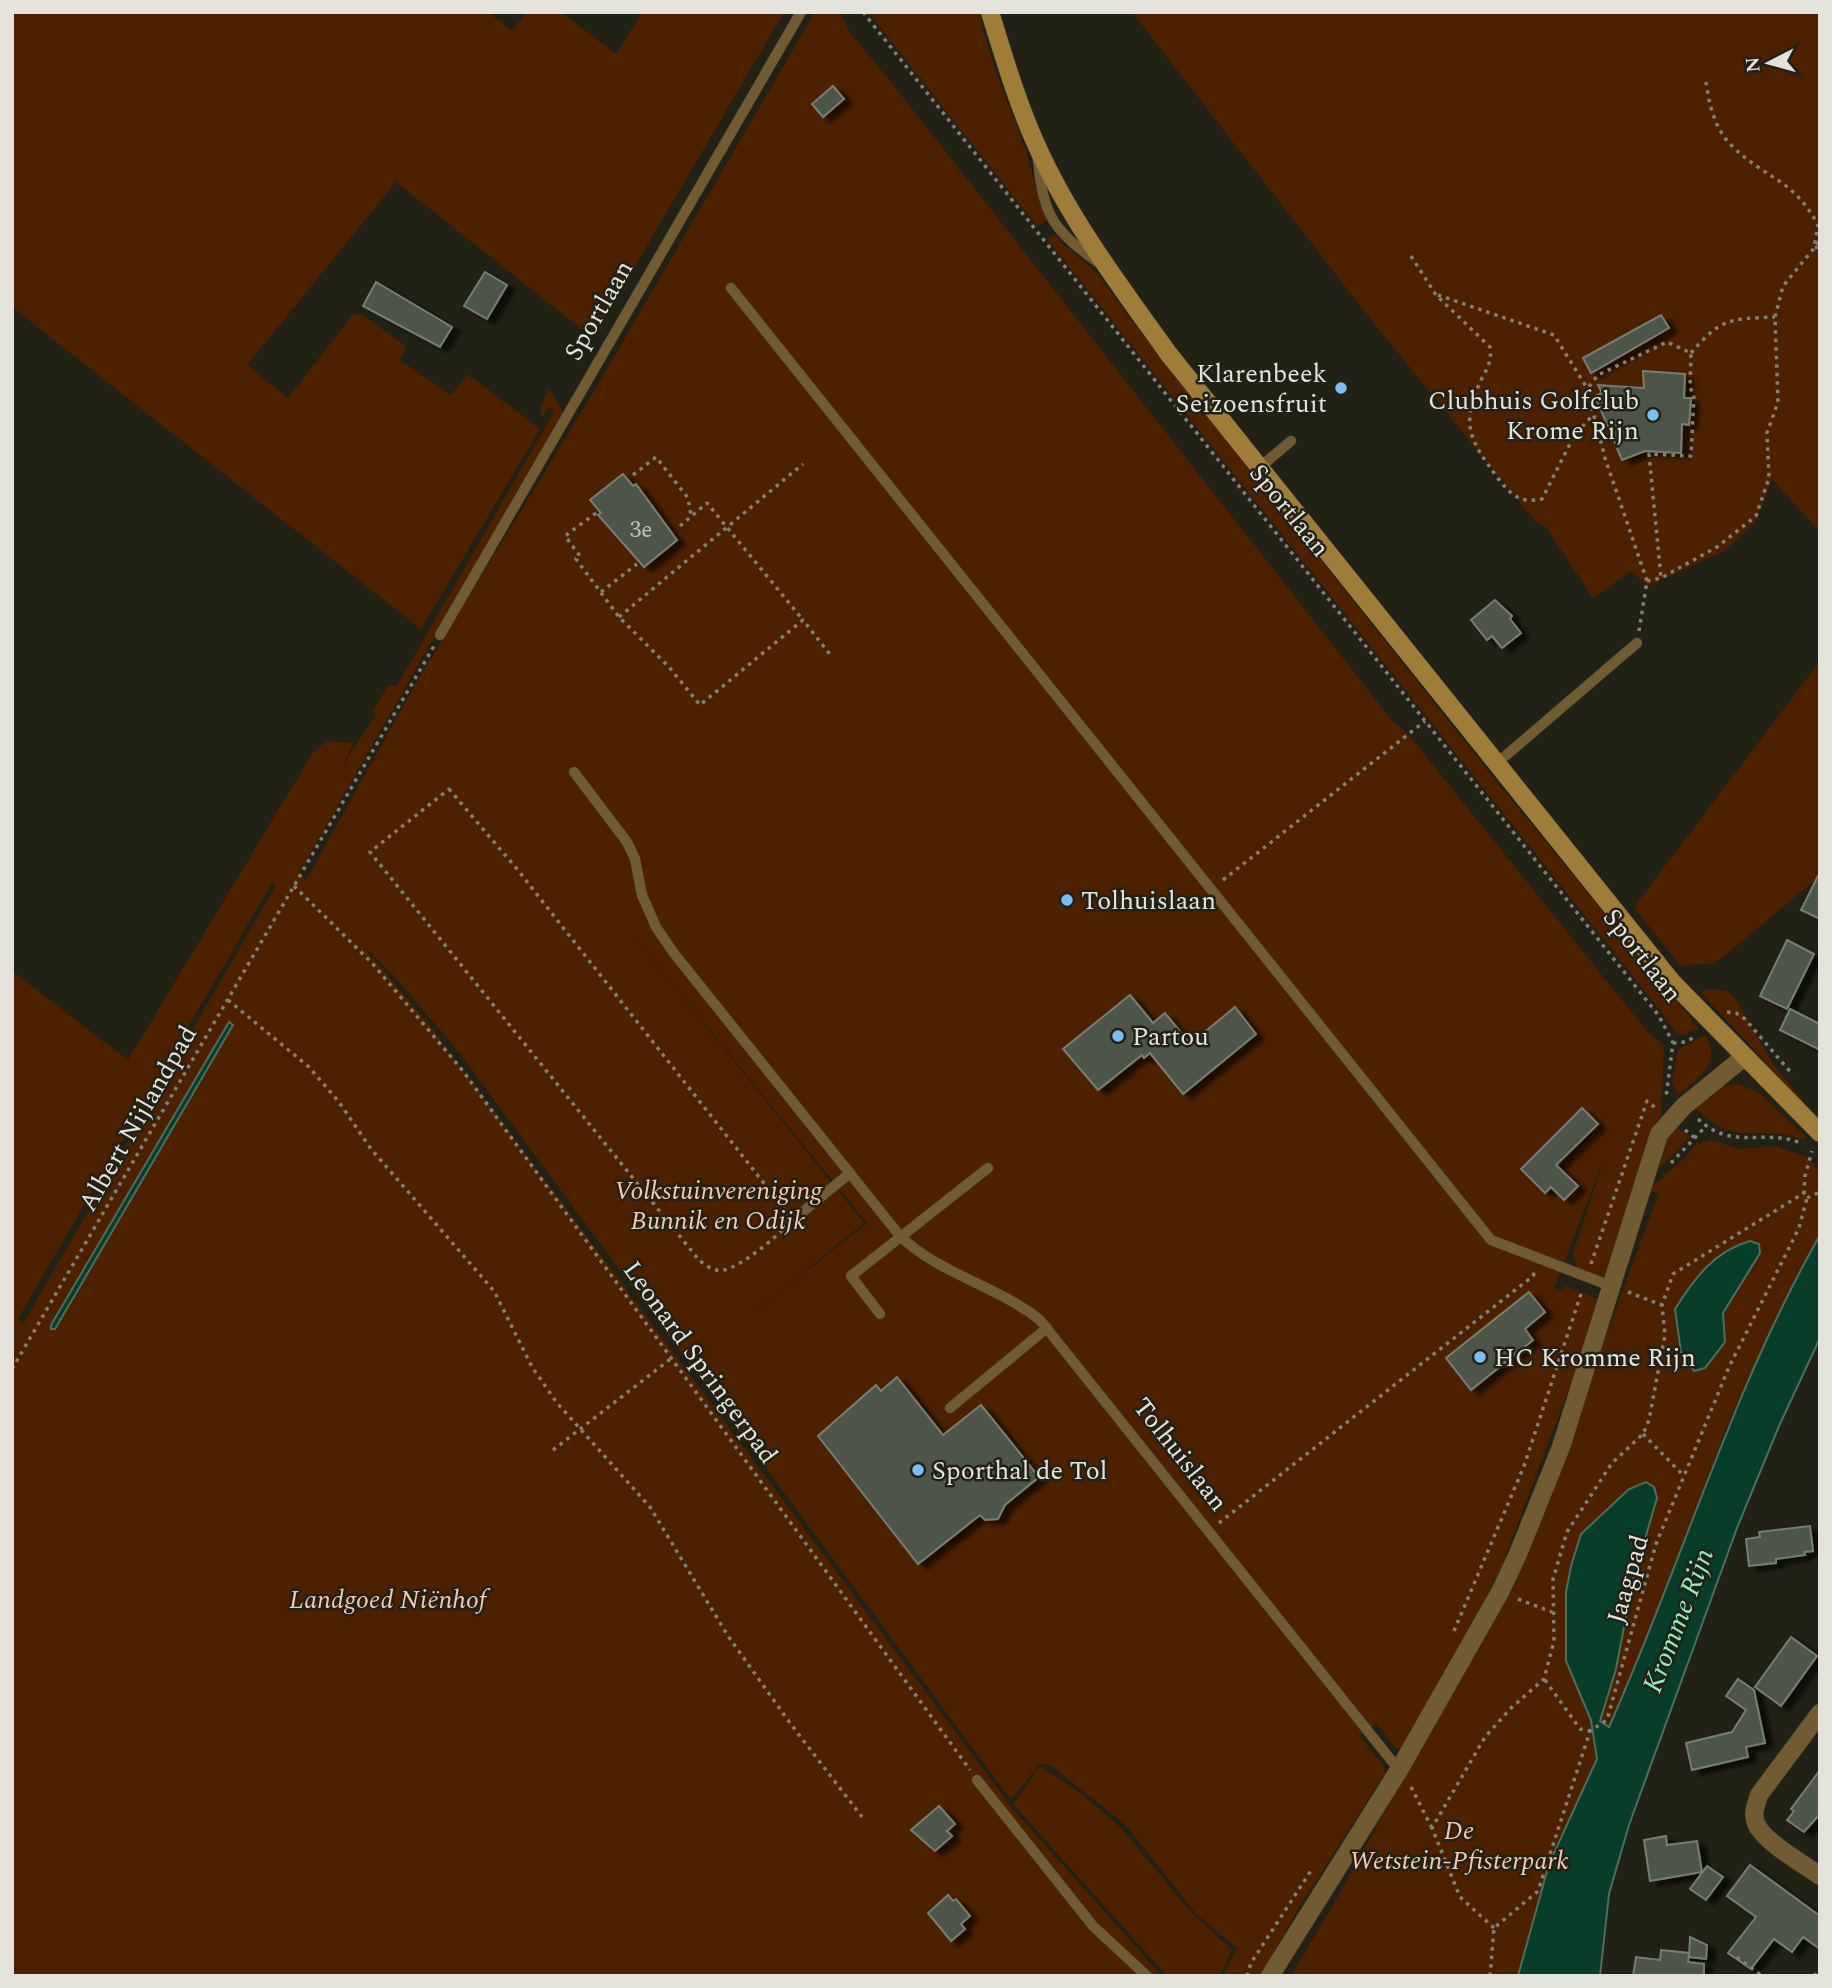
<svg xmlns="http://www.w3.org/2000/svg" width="1832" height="1988" viewBox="0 0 1832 1988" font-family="Spectral,serif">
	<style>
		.green { fill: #4d2100; fill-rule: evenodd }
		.water { fill: #083d29; stroke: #4a6f5e; stroke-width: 2 }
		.building { fill: #4d5549; stroke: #767e72; stroke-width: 2; filter: url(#shadow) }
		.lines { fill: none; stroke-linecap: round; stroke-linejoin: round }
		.lane-casing { stroke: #3c3c31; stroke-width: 11 }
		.street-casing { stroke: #3c3c31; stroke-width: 19 }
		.secondary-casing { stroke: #3c3c31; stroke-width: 19 }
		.path { stroke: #808076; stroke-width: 3.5; stroke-dasharray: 3.5 5; stroke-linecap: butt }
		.lane { stroke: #715b33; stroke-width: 10 }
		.street { stroke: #715b33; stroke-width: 18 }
		.secondary { stroke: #a07c39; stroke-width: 18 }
		.poi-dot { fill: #78bff7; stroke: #212115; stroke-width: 2.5 }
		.labels { text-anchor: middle; stroke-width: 5; stroke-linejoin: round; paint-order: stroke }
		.number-label { font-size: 23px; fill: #bec0b6 }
		.street-label { font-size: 26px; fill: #e3e3db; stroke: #212115 }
		.poi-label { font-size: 26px; fill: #e3e3db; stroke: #212115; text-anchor: start }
		.park-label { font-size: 26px; font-style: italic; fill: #f7c8ab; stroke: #212115 }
		.water-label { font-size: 28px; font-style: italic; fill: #8eecbf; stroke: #212115 }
	</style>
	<defs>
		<filter id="shadow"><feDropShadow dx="8" dy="4.5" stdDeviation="2" flood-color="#0009"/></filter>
	</defs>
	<rect width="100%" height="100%" fill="#212115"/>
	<g class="green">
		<path d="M12 12H488L512 31 526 12H561L616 54 642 12H784L593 338 396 182 247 365 288 398 354 313 361 314 406 346 400 360 451 395 468 374 540 429 421 629 12 307Z"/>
		<path d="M815 12H840L851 34 891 82 1390 718 1408 734 1647 1031 1664 1046 1661 1115 1656 1122 1607 1276 1599 1277 1577 1268 1573 1253 1605 1156 1554 1288 1561 1290 1566 1286 1598 1299 1599 1309 1501 1568 1406 1748 1397 1749 1376 1723 1360 1736 1383 1765 1385 1773 1300 1906 1260 1976H1223L1237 1948 1196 1914 1125 1824 1050 1765 1040 1764 1011 1800 458 1051 394 976 360 943 429 1024 1012 1808 1162 1976H12V971L128 1060 313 752 327 741 354 743 342 766 376 715 373 711 388 685 397 686 554 412 550 406 541 417V405L549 388 563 412 299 873 306 880 423 671 593 393ZM272 883 276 885 23 1324 18 1319 41 1279ZM627 928 867 1223 746 1319 864 1223Z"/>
		<path d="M868 12H979C989 62 1010 105 1026 152 1035 176 1034 198 1048 220L1037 226Z"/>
		<path d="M1132 12H1820V532L1772 479 1755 522 1726 550 1648 586 1631 571 1593 598 1546 527 1536 522 1376 326Z"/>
		<path d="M1056 234 1062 243 1096 272 1144 337 1499 785 1699 1029 1681 1035 1675 1032 1655 1004 1047 239Z"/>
		<path d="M1820 661V881L1813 882 1714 964 1680 965 1634 907Z"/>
		<path d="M1710 989 1727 991 1735 998 1772 1062 1812 1113 1701 992Z"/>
		<path d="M1705 1035C1723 1063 1698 1078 1678 1095L1672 1083 1678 1050Z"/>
		<path d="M1737 1084 1758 1092 1806 1137 1804 1140C1756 1122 1743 1151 1696 1109V1104L1719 1087Z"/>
		<path d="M1675 1126 1690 1137 1656 1171 1667 1138Z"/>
		<path d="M1711 1140 1740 1149 1776 1146 1807 1157 1820 1172V1235L1780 1311 1727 1426 1649 1634 1609 1727 1600 1721 1616 1669 1625 1619 1591 1720 1597 1759 1549 1864 1518 1976H1291L1340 1893 1523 1560 1659 1193 1647 1191 1687 1156 1697 1142 1700 1144Z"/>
		<path d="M1040 1766 1082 1794 1122 1829 1188 1909 1232 1950 1220 1976H1167L1013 1804Z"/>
	</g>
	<g class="water">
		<path d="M229 1022 233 1025 55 1329H51V1325Z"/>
		<path d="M1820 1235V1338L1779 1426 1737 1528 1629 1825 1609 1894 1600 1976H1518L1549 1864 1597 1759 1591 1720 1566 1661V1592L1571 1566 1581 1534 1629 1489 1646 1482 1654 1487 1657 1498 1633 1580 1616 1669 1600 1721 1609 1727C1682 1564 1731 1391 1820 1235Z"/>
		<path d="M1750 1241 1759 1244 1760 1253 1723 1313 1725 1342 1705 1368 1694 1371 1681 1352 1675 1309C1694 1279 1714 1251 1750 1241Z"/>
	</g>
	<g class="building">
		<path d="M833 86 844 99 823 117 812 104Z"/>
		<path d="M485 272 507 285 487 319 464 306Z"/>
		<path d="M376 282 452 327 440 347 363 306Z"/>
		<path d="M1661 315 1669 328 1591 373 1583 358Z"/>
		<path d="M1643 371 1685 374 1684 398H1691L1689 425 1682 424 1681 453 1645 451 1622 460 1595 396 1602 393 1598 385 1644 388Z"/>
		<path d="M623 474 633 486 636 484 677 540 644 567 598 515 601 513 590 500Z"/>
		<path d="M1495 600 1512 616 1510 619 1521 633 1502 648 1492 636 1487 640 1471 620Z"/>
		<path d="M1820 872V919L1801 910Z"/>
		<path d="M1787 940 1814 954 1787 1009 1760 996Z"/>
		<path d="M1130 995 1153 1023 1165 1013 1190 1044 1235 1007 1256 1034 1183 1094 1150 1053 1144 1058 1142 1055 1098 1090 1063 1049Z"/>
		<path d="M1790 1009 1820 1024V1050L1780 1030Z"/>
		<path d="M1582 1108 1598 1124 1556 1165 1578 1186 1564 1200 1551 1187 1545 1193 1521 1169Z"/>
		<path d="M1529 1292 1545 1312 1525 1329 1533 1340 1471 1390 1446 1358Z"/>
		<path d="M897 1377 943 1435 981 1405 1039 1477 1005 1505 998 1519 985 1520 980 1515 918 1564 818 1436 876 1385 881 1391Z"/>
		<path d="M1810 1526 1813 1551 1804 1552 1805 1555 1776 1559V1563L1749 1566 1746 1539 1760 1537 1759 1532Z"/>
		<path d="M1791 1637 1817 1656 1781 1706 1755 1687Z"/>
		<path d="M1738 1679 1754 1690 1765 1743 1746 1747 1748 1757 1692 1770 1686 1743 1732 1732 1746 1710 1726 1696Z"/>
		<path d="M1820 1770V1814L1804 1832 1787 1820 1794 1811 1791 1809Z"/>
		<path d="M939 1806 955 1824 947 1831 952 1836 935 1851 911 1830Z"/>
		<path d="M1666 1836 1667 1845 1697 1841 1702 1872 1650 1881 1644 1840Z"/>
		<path d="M1750 1865 1820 1916V1949L1803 1937 1792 1952 1774 1939 1751 1969 1728 1953 1756 1917 1727 1896Z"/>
		<path d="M1707 1866 1723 1877 1706 1900 1690 1889Z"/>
		<path d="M948 1895 953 1901 956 1899 970 1916 961 1924 965 1929 951 1941 928 1913Z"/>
		<path d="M1690 1937 1707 1945 1706 1959 1689 1957Z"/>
		<path d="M1661 1950 1689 1953 1688 1962 1704 1964V1976H1633L1636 1957 1660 1960Z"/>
	</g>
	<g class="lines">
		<defs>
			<g id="lane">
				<path d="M1038 159C1043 216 1053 230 1099 263"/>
				<path d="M731 288 1491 1240 1611 1286"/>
				<path d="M1259 468 1291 441"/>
				<path d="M440 635 801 12"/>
				<path d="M1496 764 1637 643"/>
				<path d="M574 772 627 842 635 859 642 895 656 927 673 952 900 1236C939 1274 998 1286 1040 1320L1399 1770"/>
				<path d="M787 1225 850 1173"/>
				<path d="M880 1314 851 1276 988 1168"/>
				<path d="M950 1408 1047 1328"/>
				<path d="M977 1780 1093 1926 1147 1976"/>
			</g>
			<g id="street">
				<path d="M1820 1713 1759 1795C1756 1805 1752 1813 1756 1823 1762 1841 1804 1864 1820 1876"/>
				<path d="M1270 1976 1399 1770 1500 1592 1518 1554 1561 1447 1659 1134 1684 1106 1743 1058"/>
			</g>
			<path id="secondary" d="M990 12C1004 57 1017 102 1036 144 1069 219 1121 287 1168 353L1672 982 1820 1133"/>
		</defs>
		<use href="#lane" class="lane-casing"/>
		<use href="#street" class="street-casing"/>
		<use href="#secondary" class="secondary-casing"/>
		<g class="path">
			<path d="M863 12 1659 1016 1673 1043 1666 1097"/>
			<path d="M1706 82C1709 104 1715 130 1732 146 1765 179 1793 178 1818 225L1814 248 1820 247"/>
			<path d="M1411 256 1436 295 1490 347C1492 360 1488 367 1482 378 1460 424 1469 439 1497 477 1510 494 1520 504 1542 499L1574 436 1592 416"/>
			<path d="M1438 295 1554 335 1587 388"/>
			<path d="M1691 353C1721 318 1729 319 1775 317"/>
			<path d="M633 475 656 457 688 498 691 515"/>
			<path d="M596 513 565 536 580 556 576 559 619 617 669 667 700 705 803 620 832 657"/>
			<path d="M680 526 707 503 803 620"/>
			<path d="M1647 581 1661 578 1717 547 1756 516 1769 478 1767 433 1778 402 1775 317 1783 286 1820 241"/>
			<path d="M601 592 637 564"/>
			<path d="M619 617 803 464"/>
			<path d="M1639 631 1647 581 1605 458 1587 389 1598 375 1667 342 1691 353 1690 388 1694 394 1691 456 1649 454 1661 578"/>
			<path d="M449 789 517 869 785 1210 787 1225C776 1238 740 1267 724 1270 714 1272 706 1266 699 1260L370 852Z"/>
			<path d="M1223 880 1425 721"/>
			<path d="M294 886 372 963 463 1071 970 1770"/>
			<path d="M228 1000 309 1067 339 1102 371 1149 494 1291 532 1367 557 1403 650 1507 728 1636 790 1723 862 1817"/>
			<path d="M1727 1012 1736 1013 1745 1019 1793 1075"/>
			<path d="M1673 1043 1685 1042 1697 1036"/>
			<path d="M1698 1119C1733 1152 1766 1127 1803 1144"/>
			<path d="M1685 1130 1695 1138"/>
			<path d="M1671 1163 1706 1126"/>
			<path d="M1804 1194 1805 1176 1812 1151"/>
			<path d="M1807 1198 1820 1192"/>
			<path d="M1591 1264 1647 1101 1657 1109"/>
			<path d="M1628 1292 1662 1305"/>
			<path d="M12 1369 434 646"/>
			<path d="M1643 1434 1683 1475"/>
			<path d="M553 1450 673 1357"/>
			<path d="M1219 1523 1533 1276 1535 1271"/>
			<path d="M1518 1599 1552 1612"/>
			<path d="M1454 1631 1524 1466 1582 1291"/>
			<path d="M1545 1680 1580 1729 1590 1731"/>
			<path d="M1411 1787 1432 1828"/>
			<path d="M1494 1928 1460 1897 1432 1828 1485 1737 1511 1708 1544 1679 1554 1641 1553 1579 1567 1532 1612 1463 1643 1434 1649 1420 1665 1335 1662 1305 1673 1274 1804 1193"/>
			<path d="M1737 1957 1762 1976"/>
			<path d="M1247 1976 1251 1963 1312 1869"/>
			<path d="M1490 1976 1494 1928 1537 1892 1540 1885 1590 1731 1607 1720 1656 1544 1729 1367 1799 1228 1807 1198"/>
			<path d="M1814 1976 1820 1969"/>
		</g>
		<use href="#lane" class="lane"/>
		<use href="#street" class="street"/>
		<use href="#secondary" class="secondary"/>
	</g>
	<g class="poi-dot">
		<circle cx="1341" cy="388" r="7"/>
		<circle cx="1653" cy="415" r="7"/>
		<circle cx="1067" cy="900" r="7"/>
		<circle cx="1118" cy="1036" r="7"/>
		<circle cx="1480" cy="1357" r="7"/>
		<circle cx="918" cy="1470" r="7"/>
	</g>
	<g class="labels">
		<g class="number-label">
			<text x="641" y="537">3e</text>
		</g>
		<g class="street-label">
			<text transform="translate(598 310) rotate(-60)" y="9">Sportlaan</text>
			<text transform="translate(1290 510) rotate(51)" y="9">Sportlaan</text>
			<text transform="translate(1643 955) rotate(52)" y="9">Sportlaan</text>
			<text transform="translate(137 1118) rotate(-60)" y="9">Albert Nijlandpad</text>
			<text transform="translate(701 1362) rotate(54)" y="9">Leonard Springerpad</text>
			<text transform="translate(1181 1454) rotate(52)" y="9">Tolhuislaan</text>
			<text transform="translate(1627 1579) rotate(-74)" y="9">Jaagpad</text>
		</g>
		<g class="poi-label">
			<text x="1327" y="382" text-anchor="end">Klarenbeek<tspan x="1327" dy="30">Seizoensfruit</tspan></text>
			<text x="1639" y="409" text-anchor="end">Clubhuis Golfclub<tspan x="1639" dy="30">Krome Rijn</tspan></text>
			<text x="1081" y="909">Tolhuislaan</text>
			<text x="1132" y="1045">Partou</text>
			<text x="1494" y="1366">HC Kromme Rijn</text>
			<text x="932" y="1479">Sporthal de Tol</text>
		</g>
		<g class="park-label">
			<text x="718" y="1199">Volkstuinvereniging<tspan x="718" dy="30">Bunnik en Odijk</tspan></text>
			<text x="388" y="1608">Landgoed Niënhof</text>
			<text x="1459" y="1839">De<tspan x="1459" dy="30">Wetstein-Pfisterpark</tspan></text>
		</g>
		<g class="water-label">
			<text transform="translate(1677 1620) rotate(-69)" y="10">Kromme Rijn</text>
		</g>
	</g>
	<rect width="1832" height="1988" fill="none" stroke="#e3e3db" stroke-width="28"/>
	<g transform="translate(1769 63) rotate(264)" stroke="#212115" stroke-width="5" paint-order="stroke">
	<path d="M0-5L12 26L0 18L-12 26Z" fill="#e3e3db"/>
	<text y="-10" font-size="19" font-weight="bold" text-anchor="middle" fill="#e3e3db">N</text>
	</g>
</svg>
